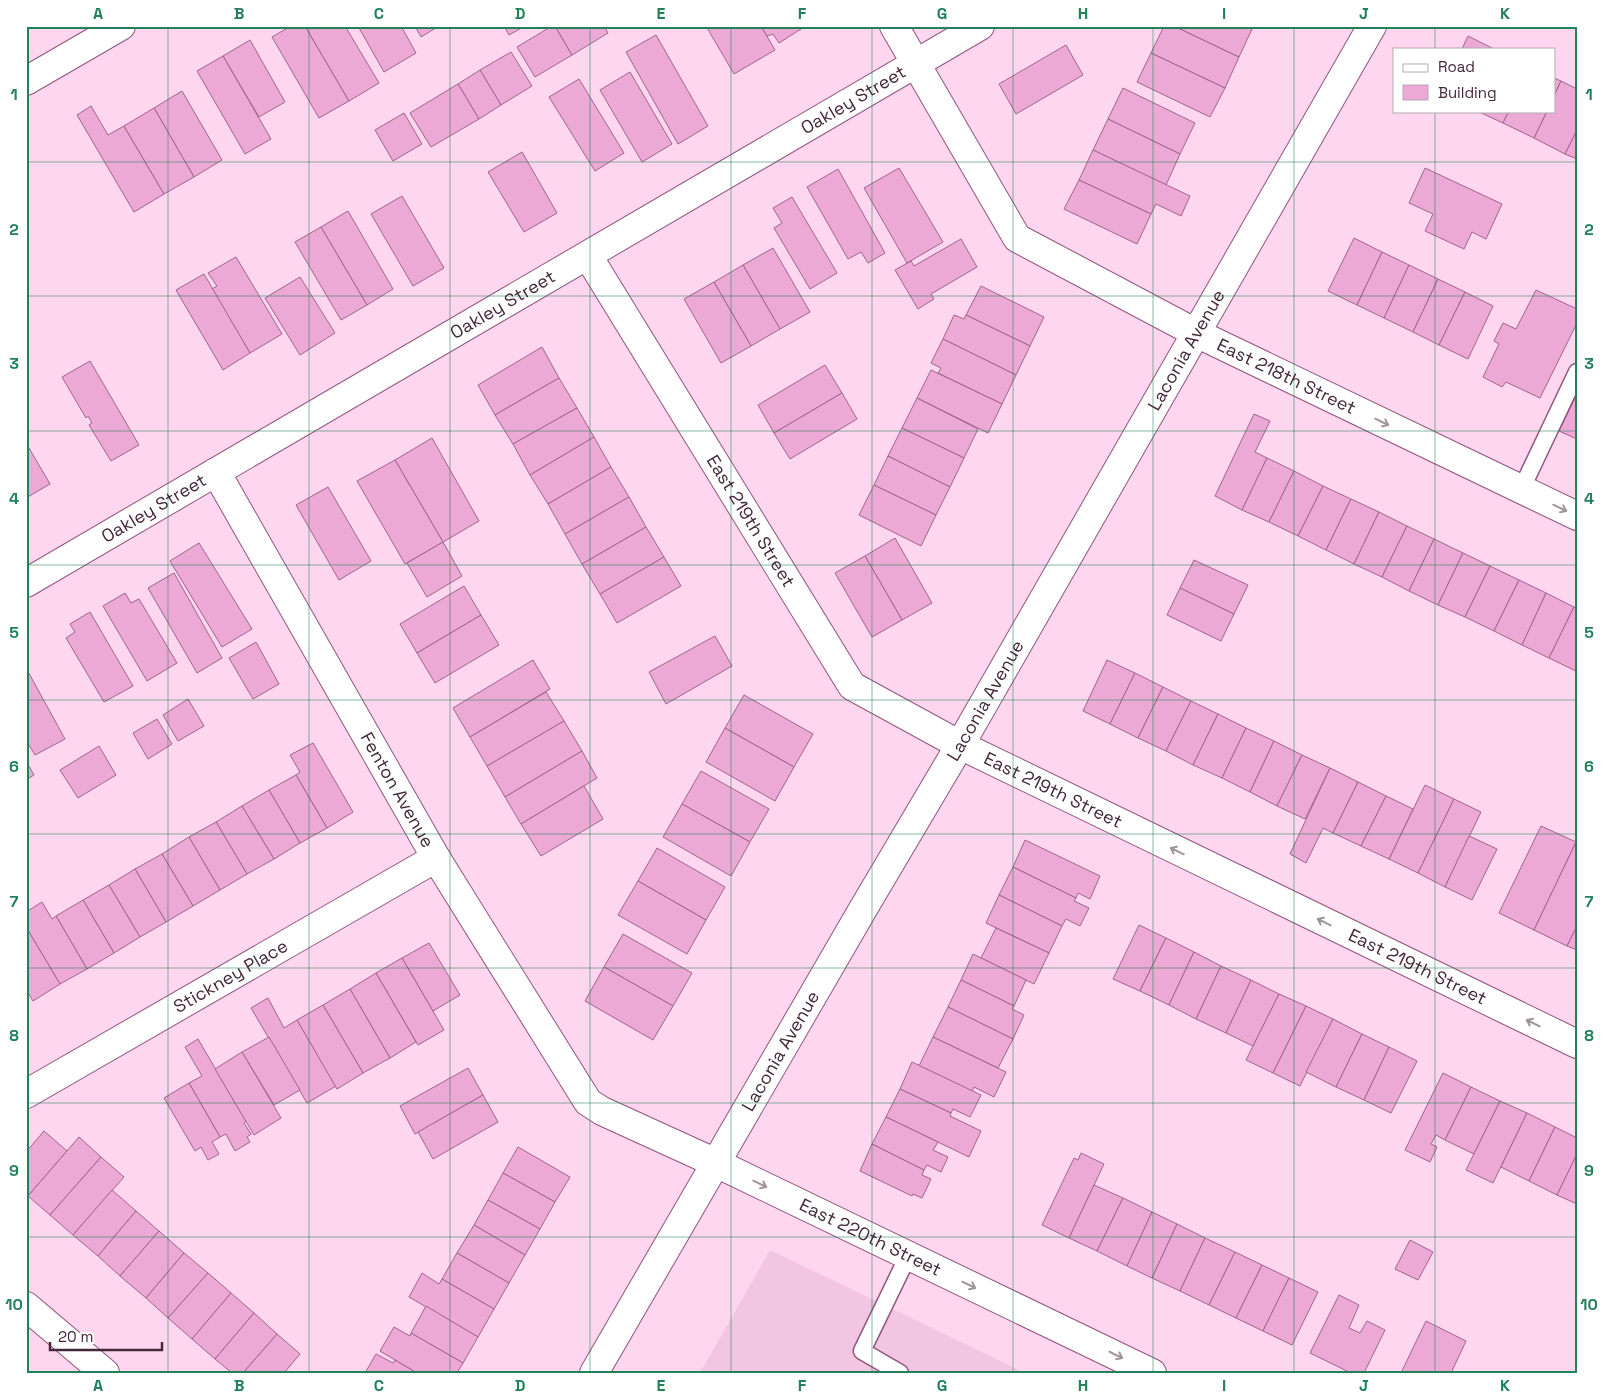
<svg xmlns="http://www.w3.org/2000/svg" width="1603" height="1399" viewBox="0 0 1603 1399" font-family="'Space Grotesk',sans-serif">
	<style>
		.built { fill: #f2c6e2 }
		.building { fill: #eda9d5; stroke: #a0648c }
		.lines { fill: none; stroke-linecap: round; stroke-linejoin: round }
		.service-casing { stroke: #90557c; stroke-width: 19 }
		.minor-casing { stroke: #90557c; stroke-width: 30 }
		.tertiary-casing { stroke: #90557c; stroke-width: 30 }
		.service { stroke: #fff; stroke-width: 16 }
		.minor { stroke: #fff; stroke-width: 28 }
		.tertiary { stroke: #fff; stroke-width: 28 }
		.oneway { stroke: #a0949c }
		.grid { fill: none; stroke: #218158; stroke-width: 1; stroke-opacity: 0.55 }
		.labels { text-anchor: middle; stroke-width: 4; stroke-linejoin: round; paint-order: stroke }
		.street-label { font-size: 18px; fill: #422839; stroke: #fff }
		.neatline { fill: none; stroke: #218158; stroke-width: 2 }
		.grid-label { font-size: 16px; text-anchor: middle; font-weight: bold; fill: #218158 }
	</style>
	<rect width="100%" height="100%" fill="#ffd6ef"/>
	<path class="built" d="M770 1250 1025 1373H700Z"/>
	<g class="building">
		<path d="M291 26H305L349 101 319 118 272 37Z"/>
		<path d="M305 26H345L379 83 349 101Z"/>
		<path d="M358 26H401L416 53 384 72Z"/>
		<path d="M415 26H439L421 37Z"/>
		<path d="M504 26H525L509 35Z"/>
		<path d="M552 26H555L572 55 535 77 517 47Z"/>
		<path d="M555 26H604L608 33 572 55Z"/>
		<path d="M706 26H761L775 50 734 74Z"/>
		<path d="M761 26H804V27L779 43 773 34 767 36Z"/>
		<path d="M1164 26H1174L1239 57 1225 88 1151 53Z"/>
		<path d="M1174 26H1251L1253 27 1239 57Z"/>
		<path d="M656 35 708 126 678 144 626 52Z"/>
		<path d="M1468 36 1494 49H1462Z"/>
		<path d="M250 40 285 102 259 117 223 56Z"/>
		<path d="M1066 45 1083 75 1016 114 999 84Z"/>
		<path d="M511 52 532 86 501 105 480 70Z"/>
		<path d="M1151 53 1225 88 1210 117 1137 82Z"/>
		<path d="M223 56 271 139 245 154 197 71Z"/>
		<path d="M480 70 501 105 479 119 458 84Z"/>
		<path d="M630 72 672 144 642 162 600 90Z"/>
		<path d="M1554 78 1561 81 1554 96Z"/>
		<path d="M579 79 624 153 595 171 549 97Z"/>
		<path d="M1561 81 1577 89V130L1565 154 1534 138 1547 111H1554V96Z"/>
		<path d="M458 84 479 119 431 147 410 113Z"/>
		<path d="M1123 88 1195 123 1180 154 1108 119Z"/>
		<path d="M182 91 222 160 194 177 154 108Z"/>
		<path d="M91 106 108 135 124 126 164 194 134 212 77 115Z"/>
		<path d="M154 108 194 177 164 194 124 126Z"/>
		<path d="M1477 111H1509L1503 123Z"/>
		<path d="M1509 111H1547L1534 138 1503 123Z"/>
		<path d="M404 113 422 144 393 161 375 130Z"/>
		<path d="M1108 119 1180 154 1166 185 1093 150Z"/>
		<path d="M1577 130V159L1565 154Z"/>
		<path d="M1093 150 1190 196 1181 216 1156 204 1151 214 1079 180Z"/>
		<path d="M522 152 557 213 524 232 488 172Z"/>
		<path d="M899 168 943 242 907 263 864 188Z"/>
		<path d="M1425 168 1502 204 1486 239 1472 232 1464 249 1425 231 1433 214 1409 203Z"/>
		<path d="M838 169 885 253 868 263 861 252 848 259 807 187Z"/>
		<path d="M1079 180 1151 214 1137 244 1064 209Z"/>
		<path d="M402 196 444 268 413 286 371 214Z"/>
		<path d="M792 197 837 273 810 289 774 228 782 223 773 208Z"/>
		<path d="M348 211 393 289 367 305 321 227Z"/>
		<path d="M321 227 367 305 341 320 295 242Z"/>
		<path d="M1354 238 1382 252 1357 305 1328 291Z"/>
		<path d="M961 239 977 267 931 294 934 299 918 309 895 270 911 261 914 266Z"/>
		<path d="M773 248 810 312 780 329 743 265Z"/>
		<path d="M1382 252 1409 265 1384 318 1357 305Z"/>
		<path d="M236 257 282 334 250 353 212 289 217 286 208 273Z"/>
		<path d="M743 265 780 329 751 346 714 282Z"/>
		<path d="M1409 265 1438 279 1413 332 1384 318Z"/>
		<path d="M204 274 250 353 223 370 176 290Z"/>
		<path d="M300 277 335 333 300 355 265 298Z"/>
		<path d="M1438 279 1465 292 1439 345 1413 332Z"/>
		<path d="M714 282 751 346 721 363 684 299Z"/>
		<path d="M981 286 1044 317 1030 346 966 315Z"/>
		<path d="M1536 290 1577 309V323L1540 398 1506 382 1502 387 1483 377 1499 344 1494 341 1503 323 1516 329Z"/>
		<path d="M1465 292 1493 306 1468 359 1439 345Z"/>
		<path d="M954 315 964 319 966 315 1030 346 1016 375 943 339Z"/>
		<path d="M943 339 1016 375 1002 404 938 373 941 368 931 363Z"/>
		<path d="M542 347 559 378 495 415 478 385Z"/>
		<path d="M90 361 139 445 111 461 89 425 92 423 88 416 86 418 62 377Z"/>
		<path d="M825 365 842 393 774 433 758 405Z"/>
		<path d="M931 370 1002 404 988 433 917 398Z"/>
		<path d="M559 378 577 408 513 444 495 415Z"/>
		<path d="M842 393 857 419 790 459 774 433Z"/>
		<path d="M1577 394V439L1559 431Z"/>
		<path d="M917 398 978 429 964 458 902 428Z"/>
		<path d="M577 408 594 437 530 475 513 444Z"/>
		<path d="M1254 414 1270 421 1255 452 1267 458 1242 510 1215 496Z"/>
		<path d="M902 428 964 458 950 487 888 456Z"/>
		<path d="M594 437 611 467 548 504 530 475Z"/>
		<path d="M432 438 479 521 443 542 395 460Z"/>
		<path d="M26 443 50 484 26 498Z"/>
		<path d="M888 456 950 487 936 515 874 485Z"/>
		<path d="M1267 458 1294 471 1269 522 1242 510Z"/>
		<path d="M395 460 443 542 405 564 357 481Z"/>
		<path d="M611 467 629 497 565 534 548 504Z"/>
		<path d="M1294 471 1323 486 1298 536 1269 522Z"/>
		<path d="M874 485 936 515 921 546 859 515Z"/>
		<path d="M1323 486 1351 499 1326 550 1298 536Z"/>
		<path d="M328 487 371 561 339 580 296 505Z"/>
		<path d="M629 497 646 527 582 564 565 534Z"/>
		<path d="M1351 499 1379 512 1354 564 1326 550Z"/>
		<path d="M1379 512 1407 526 1382 577 1354 564Z"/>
		<path d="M1407 526 1434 539 1409 591 1382 577Z"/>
		<path d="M646 527 664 557 600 594 582 564Z"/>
		<path d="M895 538 932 603 902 620 865 556Z"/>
		<path d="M1434 539 1463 553 1438 605 1409 591Z"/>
		<path d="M443 542 462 576 427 597 407 563Z"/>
		<path d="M199 543 252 629 222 647 170 561Z"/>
		<path d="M1463 553 1490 566 1465 617 1438 605Z"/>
		<path d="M865 556 902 620 872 637 835 573Z"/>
		<path d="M664 557 681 586 617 623 600 594Z"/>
		<path d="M1194 560 1248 585 1234 614 1180 588Z"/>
		<path d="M1490 566 1519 580 1494 631 1465 617Z"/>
		<path d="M174 573 222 658 197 673 148 588Z"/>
		<path d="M1519 580 1546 593 1522 645 1494 631Z"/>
		<path d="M464 586 481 615 417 653 400 624Z"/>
		<path d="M1180 588 1234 614 1221 641 1167 615Z"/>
		<path d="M125 593 131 603 139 599 177 663 147 681 103 606Z"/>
		<path d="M1546 593 1574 607 1549 658 1522 645Z"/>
		<path d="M1574 607 1577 608 1576 671 1549 658Z"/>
		<path d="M90 612 133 686 104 702 66 638 75 632 70 624Z"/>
		<path d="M481 615 499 645 435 683 417 653Z"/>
		<path d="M715 636 732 666 666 704 649 672Z"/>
		<path d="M256 642 279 684 253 699 229 658Z"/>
		<path d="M533 660 550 689 470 737 453 708Z"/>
		<path d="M1107 660 1135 673 1110 724 1083 711Z"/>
		<path d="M26 668 65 739 35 755 26 740Z"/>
		<path d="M1135 673 1163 687 1138 738 1110 724Z"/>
		<path d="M1163 687 1191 701 1166 751 1138 738Z"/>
		<path d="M546 692 564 721 487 766 470 737Z"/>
		<path d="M744 695 813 734 794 767 725 728Z"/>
		<path d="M188 699 204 726 178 741 163 715Z"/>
		<path d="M1191 701 1218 714 1193 765 1166 751Z"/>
		<path d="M1218 714 1246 728 1222 778 1193 765Z"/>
		<path d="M157 719 172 744 148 759 133 733Z"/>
		<path d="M564 721 582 751 505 797 487 766Z"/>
		<path d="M725 728 794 767 775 801 706 762Z"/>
		<path d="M1246 728 1274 741 1250 792 1222 778Z"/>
		<path d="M1274 741 1302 755 1277 806 1250 792Z"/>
		<path d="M313 743 353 812 327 828 296 775 300 772 290 755Z"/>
		<path d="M99 746 116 775 78 798 60 770Z"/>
		<path d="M582 751 597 778 521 824 505 797Z"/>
		<path d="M1302 755 1330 768 1305 819 1277 806Z"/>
		<path d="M26 761 34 775 26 780Z"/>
		<path d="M1330 768 1358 782 1333 833 1323 828 1306 863 1290 854Z"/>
		<path d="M701 771 769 809 750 842 682 804Z"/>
		<path d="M296 775 327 828 300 843 269 790Z"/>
		<path d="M1358 782 1386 796 1361 846 1333 833Z"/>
		<path d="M1425 785 1454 799 1418 873 1389 859Z"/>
		<path d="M584 786 603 819 541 856 521 824Z"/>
		<path d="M269 790 300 843 274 859 242 806Z"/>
		<path d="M1386 796 1413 809 1389 859 1361 846Z"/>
		<path d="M1454 799 1481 812 1445 887 1418 873Z"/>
		<path d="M682 804 750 842 731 876 663 837Z"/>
		<path d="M242 806 274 859 247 874 216 822Z"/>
		<path d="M216 822 247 874 220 890 189 837Z"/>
		<path d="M1541 826 1576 842 1534 930 1499 913Z"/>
		<path d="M1469 836 1497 849 1472 900 1445 887Z"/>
		<path d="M189 837 220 890 193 906 162 854Z"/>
		<path d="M1025 840 1100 876 1090 899 1078 893 1076 898 1013 867Z"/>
		<path d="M1576 842 1577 926 1567 946 1534 930Z"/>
		<path d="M657 848 725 887 706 920 638 881Z"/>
		<path d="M162 854 193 906 166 922 135 869Z"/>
		<path d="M1013 867 1076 898 1074 901 1089 908 1080 926 1066 919 1062 926 999 895Z"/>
		<path d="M135 869 166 922 140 937 109 885Z"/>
		<path d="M638 881 706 920 687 954 618 915Z"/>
		<path d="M109 885 140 937 114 953 83 900Z"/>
		<path d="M999 895 1062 926 1049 953 986 923Z"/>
		<path d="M83 900 114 953 87 969 56 916Z"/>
		<path d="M42 902 52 919 56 916 87 969 60 984 26 927V912Z"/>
		<path d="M1139 925 1166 938 1140 991 1113 979Z"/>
		<path d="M1577 926V950L1567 946Z"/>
		<path d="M26 927 60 984 33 1001 26 989Z"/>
		<path d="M996 928 1049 953 1034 984 981 958Z"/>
		<path d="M623 934 692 973 673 1006 604 967Z"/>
		<path d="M1166 938 1194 952 1169 1005 1140 991Z"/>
		<path d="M429 943 460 995 433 1011 402 958Z"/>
		<path d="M1194 952 1221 966 1196 1019 1169 1005Z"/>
		<path d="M973 954 1026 980 1014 1006 961 980Z"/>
		<path d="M402 958 444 1030 418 1045 376 973Z"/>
		<path d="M1221 966 1251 980 1226 1033 1196 1019Z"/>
		<path d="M604 967 673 1006 653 1040 585 1001Z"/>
		<path d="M376 973 416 1042 390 1058 350 989Z"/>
		<path d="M961 980 1014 1006 1012 1009 1024 1015 1013 1039 948 1007Z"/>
		<path d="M1251 980 1279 994 1253 1046 1226 1033Z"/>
		<path d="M350 989 390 1058 363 1073 323 1005Z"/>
		<path d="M1279 994 1306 1006 1273 1073 1246 1060Z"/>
		<path d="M268 998 284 1028 297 1020 336 1086 307 1103 251 1008Z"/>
		<path d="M323 1005 363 1073 337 1089 297 1020Z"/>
		<path d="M1306 1006 1333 1019 1300 1086 1273 1073Z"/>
		<path d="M948 1007 1013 1039 998 1068 933 1037Z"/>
		<path d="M1333 1019 1362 1034 1336 1087 1306 1072Z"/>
		<path d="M1362 1034 1389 1047 1364 1100 1336 1087Z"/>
		<path d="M269 1037 300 1090 274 1105 242 1052Z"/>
		<path d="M933 1037 1006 1072 994 1097 974 1087 972 1091 919 1066Z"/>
		<path d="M198 1039 246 1121 244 1123 251 1134 247 1137 250 1142 235 1151 226 1134 220 1137 189 1083 202 1076 185 1047Z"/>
		<path d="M1389 1047 1417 1061 1391 1113 1364 1100Z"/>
		<path d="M242 1052 281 1118 254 1135 215 1069Z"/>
		<path d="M912 1062 981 1095 970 1117 953 1109 951 1113 900 1089Z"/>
		<path d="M468 1068 483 1095 415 1134 400 1106Z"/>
		<path d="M1443 1073 1471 1087 1445 1140 1436 1135 1431 1144 1437 1147 1430 1162 1405 1150Z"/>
		<path d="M189 1083 220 1137 212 1142 219 1154 208 1160 201 1147 195 1151 164 1098Z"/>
		<path d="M1471 1087 1500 1101 1474 1154 1445 1140Z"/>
		<path d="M900 1089 951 1113 950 1116 981 1131 969 1157 886 1117Z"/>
		<path d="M483 1095 498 1122 433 1159 418 1132Z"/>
		<path d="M1500 1101 1527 1113 1493 1183 1466 1170Z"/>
		<path d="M1527 1113 1555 1127 1529 1181 1501 1167Z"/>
		<path d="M886 1117 938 1142 933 1150 948 1157 941 1172 927 1165 924 1170 872 1144Z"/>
		<path d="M1555 1127 1577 1138V1154L1557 1195 1529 1181Z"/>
		<path d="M44 1131 67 1151 28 1196 26 1194V1152Z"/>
		<path d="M79 1137 101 1157 50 1215 28 1196Z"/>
		<path d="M872 1144 924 1170 922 1175 931 1179 922 1198 913 1194 912 1196 860 1171Z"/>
		<path d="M518 1147 570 1177 555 1202 503 1173Z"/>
		<path d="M1081 1153 1104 1164 1069 1238 1042 1225 1074 1158 1078 1160Z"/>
		<path d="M1577 1154V1204L1557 1195Z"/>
		<path d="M101 1157 124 1177 73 1235 50 1215Z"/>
		<path d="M503 1173 555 1202 540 1229 488 1200Z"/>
		<path d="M1094 1185 1123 1198 1097 1251 1069 1238Z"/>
		<path d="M112 1190 136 1211 98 1256 73 1235Z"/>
		<path d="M1123 1198 1152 1212 1127 1266 1097 1251Z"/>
		<path d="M488 1200 540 1229 525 1255 474 1225Z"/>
		<path d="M136 1211 159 1231 120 1276 98 1256Z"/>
		<path d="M1152 1212 1177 1224 1152 1278 1127 1266Z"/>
		<path d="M1177 1224 1205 1238 1180 1291 1152 1278Z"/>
		<path d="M474 1225 525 1255 509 1283 457 1253Z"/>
		<path d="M159 1231 184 1253 146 1298 120 1276Z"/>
		<path d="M1205 1238 1235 1252 1209 1305 1180 1291Z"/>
		<path d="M1410 1240 1433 1252 1418 1280 1395 1269Z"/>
		<path d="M1235 1252 1262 1265 1236 1318 1209 1305Z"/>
		<path d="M184 1253 208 1273 168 1318 146 1298Z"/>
		<path d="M457 1253 509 1283 494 1309 442 1279Z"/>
		<path d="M1262 1265 1289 1278 1263 1331 1236 1318Z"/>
		<path d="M208 1273 231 1293 192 1339 168 1318Z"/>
		<path d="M422 1273 439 1284 442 1279 494 1309 478 1337 409 1297Z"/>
		<path d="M1289 1278 1318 1292 1292 1345 1263 1331Z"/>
		<path d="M231 1293 254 1313 215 1359 192 1339Z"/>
		<path d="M1339 1295 1359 1305 1349 1328 1360 1333 1367 1321 1385 1330 1364 1373H1351L1310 1353Z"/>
		<path d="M426 1306 478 1337 463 1363 411 1333Z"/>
		<path d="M254 1313 277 1334 243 1373H232L215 1359Z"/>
		<path d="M1426 1321 1466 1341 1451 1373H1401Z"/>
		<path d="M394 1327 410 1336 411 1333 463 1363 457 1373H417L380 1351Z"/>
		<path d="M277 1334 300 1354 284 1373H243Z"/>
		<path d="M376 1354 393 1363 395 1360 417 1373H365Z"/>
	</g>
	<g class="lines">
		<defs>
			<g id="service">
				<path d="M1521 490 1577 372"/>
				<path d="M900 1373 862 1351 908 1256"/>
			</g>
			<g id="minor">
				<path id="s1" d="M894 26 1017 238 1196 333 1577 516"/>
				<path d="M26 81 121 26"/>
				<path id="s2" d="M588 256 852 686 960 745 1577 1044"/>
				<path id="s3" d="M216 472 436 858 588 1102 602 1111 716 1163 1152 1373"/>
				<path id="s4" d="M26 583 980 26"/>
				<path id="s5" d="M26 1094 436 858"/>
				<path d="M26 1306 105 1373"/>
			</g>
			<g id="tertiary">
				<path id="s6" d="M594 1373 863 909 960 745 1372 26"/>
			</g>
		</defs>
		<use href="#service" class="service-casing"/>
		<use href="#minor" class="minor-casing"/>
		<use href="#tertiary" class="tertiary-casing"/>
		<use href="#service" class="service"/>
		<use href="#minor" class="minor"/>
		<use href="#tertiary" class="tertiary"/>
	</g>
	<defs><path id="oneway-shaft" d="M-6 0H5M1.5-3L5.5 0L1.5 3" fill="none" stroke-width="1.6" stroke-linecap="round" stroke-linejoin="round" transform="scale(1.25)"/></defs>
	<g class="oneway">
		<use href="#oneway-shaft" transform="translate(1382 422) rotate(26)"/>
		<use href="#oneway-shaft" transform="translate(1560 508) rotate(26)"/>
		<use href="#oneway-shaft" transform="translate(1177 851) rotate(-154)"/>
		<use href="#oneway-shaft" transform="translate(1324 922) rotate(-154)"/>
		<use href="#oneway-shaft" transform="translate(1533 1023) rotate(-154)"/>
		<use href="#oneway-shaft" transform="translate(760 1184) rotate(26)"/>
		<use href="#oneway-shaft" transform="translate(969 1285) rotate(26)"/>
		<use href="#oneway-shaft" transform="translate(1116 1355) rotate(26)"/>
	</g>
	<path class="grid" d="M168 26V1373M309 26V1373M450 26V1373M590 26V1373M731 26V1373M872 26V1373M1013 26V1373M1153 26V1373M1294 26V1373M1435 26V49M1435 111V1373M26 162H1577M26 296H1577M26 431H1577M26 565H1577M26 700H1577M26 834H1577M26 968H1577M26 1103H1577M26 1237H1577"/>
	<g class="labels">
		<g class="street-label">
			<text dy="6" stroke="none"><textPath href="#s4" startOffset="958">Oakley Street</textPath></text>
			<text dy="6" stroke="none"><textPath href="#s4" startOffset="552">Oakley Street</textPath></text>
			<text dy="6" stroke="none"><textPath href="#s6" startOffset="1182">Laconia Avenue</textPath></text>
			<text dy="6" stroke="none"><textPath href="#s1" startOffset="548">East 218th Street</textPath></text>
			<text dy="6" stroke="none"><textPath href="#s4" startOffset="148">Oakley Street</textPath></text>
			<text dy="6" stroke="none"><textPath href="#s2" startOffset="311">East 219th Street</textPath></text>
			<text dy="6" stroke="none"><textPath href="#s6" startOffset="778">Laconia Avenue</textPath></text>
			<text dy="6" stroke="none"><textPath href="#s3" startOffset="366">Fenton Avenue</textPath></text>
			<text dy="6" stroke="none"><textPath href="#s2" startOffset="731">East 219th Street</textPath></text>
			<text dy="6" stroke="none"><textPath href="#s2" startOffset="1136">East 219th Street</textPath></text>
			<text dy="6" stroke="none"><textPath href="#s5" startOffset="236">Stickney Place</textPath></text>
			<text dy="6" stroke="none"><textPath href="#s6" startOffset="372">Laconia Avenue</textPath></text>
			<text dy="6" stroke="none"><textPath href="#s3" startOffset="1045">East 220th Street</textPath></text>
		</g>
	</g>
	<rect width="1603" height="1399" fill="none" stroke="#ffffff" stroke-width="55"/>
	<rect x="1393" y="48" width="162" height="65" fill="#ffffff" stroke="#b3a9b0"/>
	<rect x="1403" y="64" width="25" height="8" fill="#ffffff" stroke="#b3a9b0"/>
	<text x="1438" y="72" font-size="15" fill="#422839">Road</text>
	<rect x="1403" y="85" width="25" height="15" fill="#eda9d5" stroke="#b3a9b0"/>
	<text x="1438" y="98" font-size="15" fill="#422839">Building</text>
	<path d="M50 1342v8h112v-8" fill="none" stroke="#422839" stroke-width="2.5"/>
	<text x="58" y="1342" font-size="15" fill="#422839" stroke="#ffffff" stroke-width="4" paint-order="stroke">20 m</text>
	<rect x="28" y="28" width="1548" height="1344" class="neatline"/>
	<g class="grid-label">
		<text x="98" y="19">A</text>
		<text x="239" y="19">B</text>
		<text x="379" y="19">C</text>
		<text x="520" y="19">D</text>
		<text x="661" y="19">E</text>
		<text x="802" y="19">F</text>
		<text x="942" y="19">G</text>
		<text x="1083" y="19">H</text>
		<text x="1224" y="19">I</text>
		<text x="1364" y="19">J</text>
		<text x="1505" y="19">K</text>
		<text x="14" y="100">1</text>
		<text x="1589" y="100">1</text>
		<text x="14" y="235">2</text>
		<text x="1589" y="235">2</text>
		<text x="14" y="369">3</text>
		<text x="1589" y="369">3</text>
		<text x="14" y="504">4</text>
		<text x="1589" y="504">4</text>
		<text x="14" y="638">5</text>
		<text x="1589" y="638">5</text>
		<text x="14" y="772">6</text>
		<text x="1589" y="772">6</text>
		<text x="14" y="907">7</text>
		<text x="1589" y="907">7</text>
		<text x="14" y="1041">8</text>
		<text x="1589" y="1041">8</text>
		<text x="14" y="1176">9</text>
		<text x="1589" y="1176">9</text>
		<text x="14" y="1310">10</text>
		<text x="1589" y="1310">10</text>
		<text x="98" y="1391">A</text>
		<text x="239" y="1391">B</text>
		<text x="379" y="1391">C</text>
		<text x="520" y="1391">D</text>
		<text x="661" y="1391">E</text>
		<text x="802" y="1391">F</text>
		<text x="942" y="1391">G</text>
		<text x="1083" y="1391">H</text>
		<text x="1224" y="1391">I</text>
		<text x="1364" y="1391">J</text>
		<text x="1505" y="1391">K</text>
	</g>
</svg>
